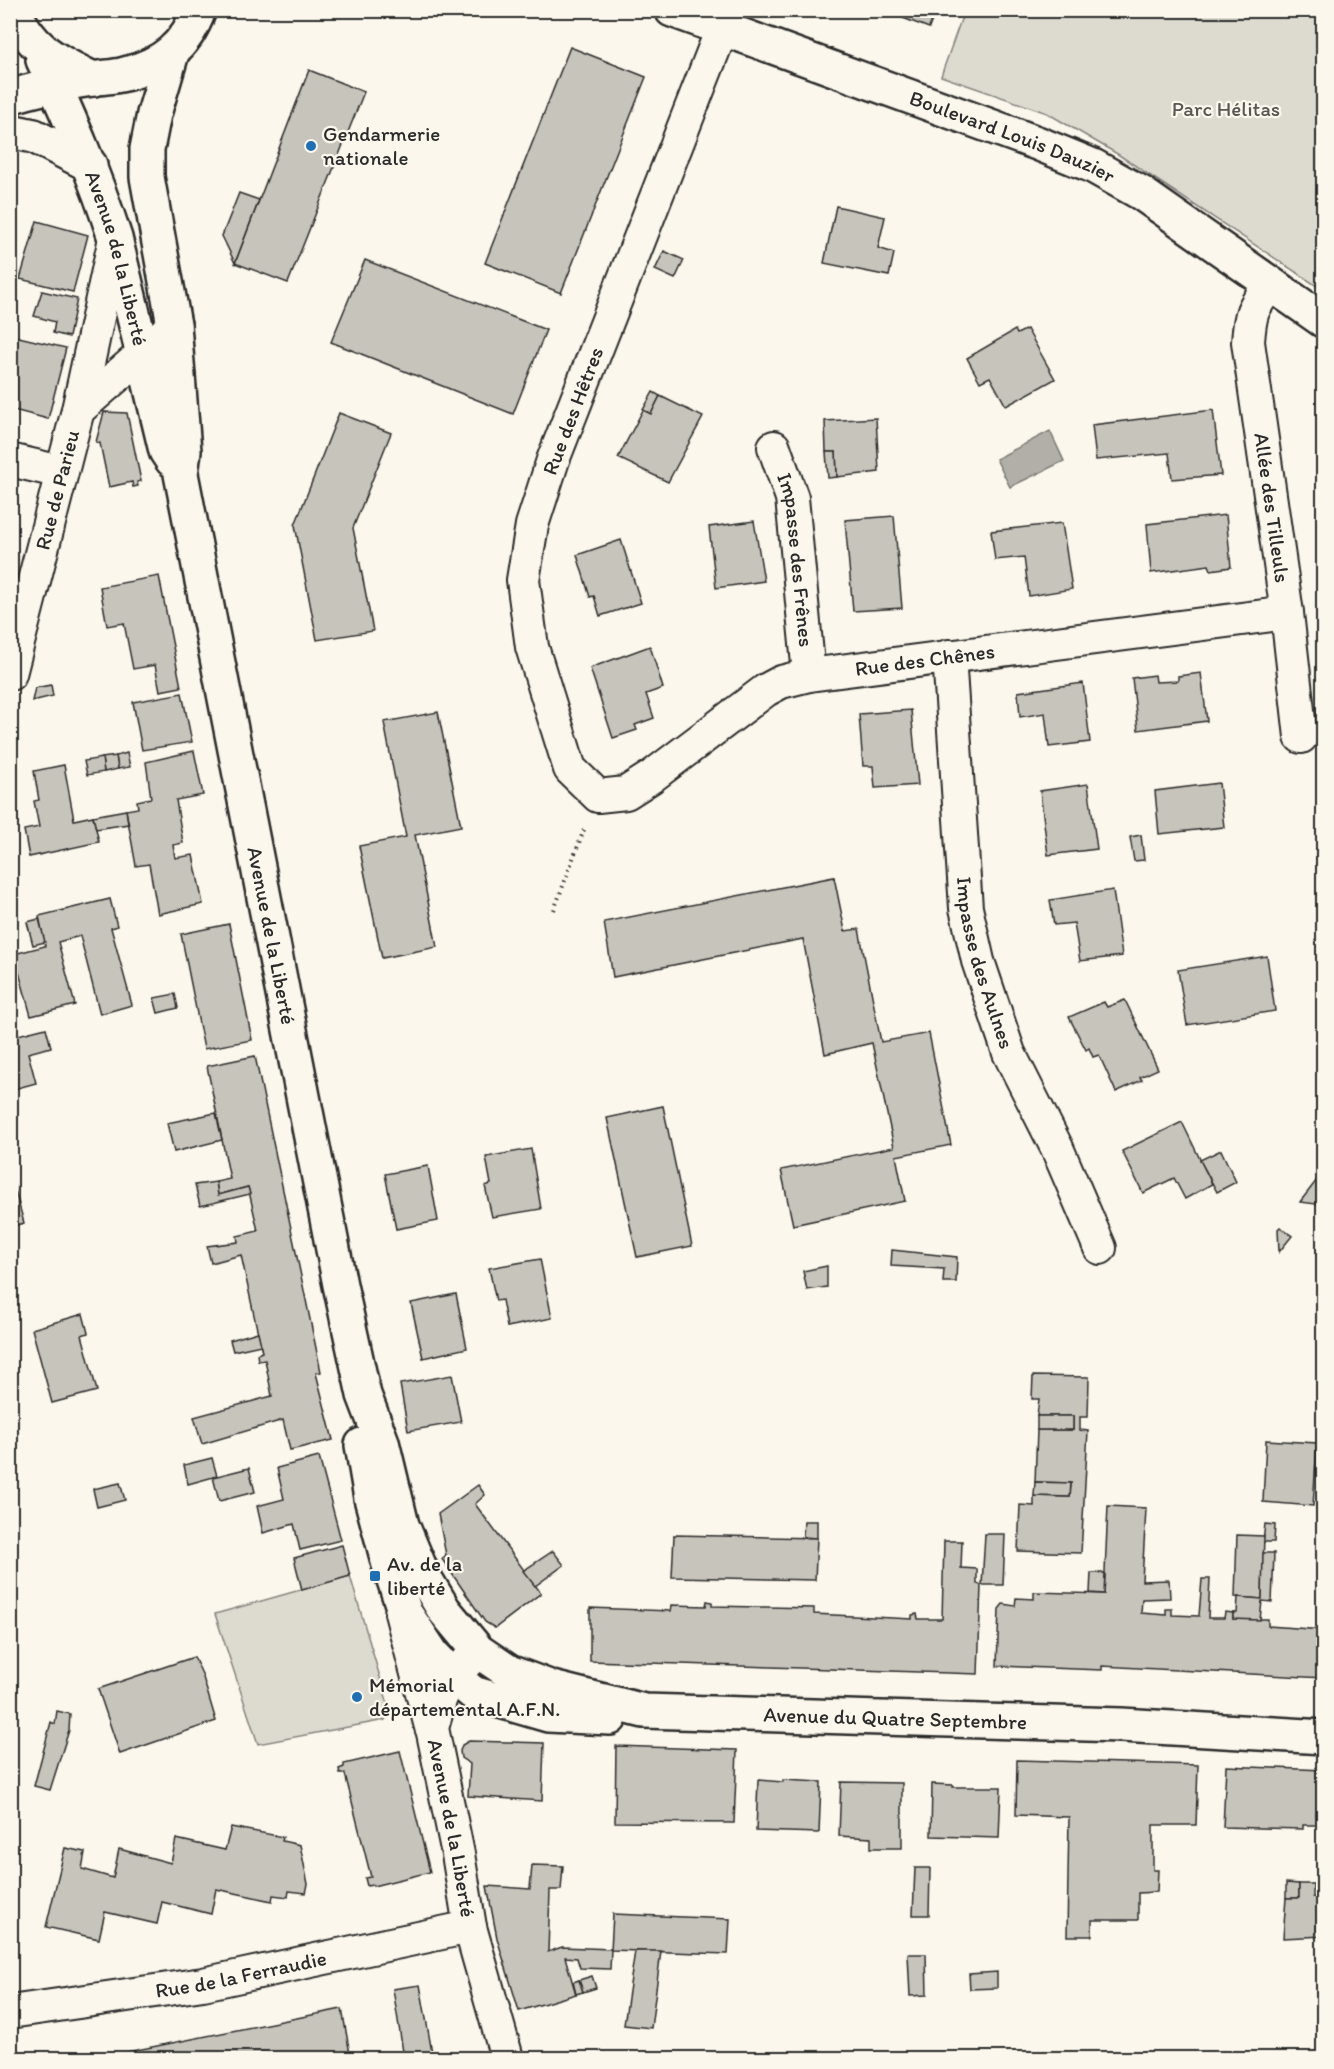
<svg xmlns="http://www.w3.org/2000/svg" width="1334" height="2069" viewBox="0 0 1334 2069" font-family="Itim,sans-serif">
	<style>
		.green { fill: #dddad0; stroke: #84827e; stroke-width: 1.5 }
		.water { fill: #b1afa7; stroke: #7b7a75; stroke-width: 1.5 }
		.building { fill: #c7c4bc; stroke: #2b2b2b; stroke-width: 1.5 }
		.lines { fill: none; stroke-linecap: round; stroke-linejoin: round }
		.street-casing { stroke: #2b2b2b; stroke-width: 36 }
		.secondary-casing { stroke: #2b2b2b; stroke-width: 38 }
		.primary-casing { stroke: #2b2b2b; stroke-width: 38 }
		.path { stroke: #2b2b2b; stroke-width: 4; stroke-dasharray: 1.5 4.5; stroke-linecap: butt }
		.street { stroke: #fbf7ec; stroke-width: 32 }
		.secondary { stroke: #fbf7ec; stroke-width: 33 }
		.primary { stroke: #fbf7ec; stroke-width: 33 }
		.poi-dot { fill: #1f6fb2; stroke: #fbf7ec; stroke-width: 2 }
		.labels { text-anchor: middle; stroke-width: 4.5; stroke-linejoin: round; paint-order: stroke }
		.park-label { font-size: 21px; fill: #585754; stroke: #fbf7ec }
		.poi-label { font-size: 21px; fill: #2b2b2b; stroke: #fbf7ec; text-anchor: start }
		.street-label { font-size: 21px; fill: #2b2b2b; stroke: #fbf7ec }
	</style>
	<rect width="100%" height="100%" fill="#fbf7ec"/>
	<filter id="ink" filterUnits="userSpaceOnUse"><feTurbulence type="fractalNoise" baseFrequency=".0167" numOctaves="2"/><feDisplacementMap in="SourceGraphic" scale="12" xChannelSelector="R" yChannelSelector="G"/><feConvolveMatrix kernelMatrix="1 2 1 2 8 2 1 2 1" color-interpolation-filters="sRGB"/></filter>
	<g filter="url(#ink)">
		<g class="green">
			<path d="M964 11H1323V290L1119 155 1047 113 941 76Z"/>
			<path d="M350 1576 390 1711 385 1720 258 1744 215 1614Z"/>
		</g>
		<path class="water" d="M1050 431 1064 461 1010 487 996 459Z"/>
		<g class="building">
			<path d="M882 10H936L929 28Z"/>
			<path d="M942 10H964L962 18Z"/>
			<path d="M570 47 646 77 561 293 485 263Z"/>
			<path d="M309 70 364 92 288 283 235 263Z"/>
			<path d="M239 193 259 200 235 263 222 236Z"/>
			<path d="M836 206 885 217 878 248 894 253 889 276 824 263Z"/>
			<path d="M37 221 88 235 73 292 20 279Z"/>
			<path d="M664 251 684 260 675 279 655 270Z"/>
			<path d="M365 260 546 330 513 414 331 342Z"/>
			<path d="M42 291 77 299 69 337 53 333 55 322 34 316Z"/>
			<path d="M1027 329 1055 379 1006 406 990 377 980 382 967 358 1015 330 1017 334Z"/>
			<path d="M10 335 66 348 48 419 10 409Z"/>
			<path d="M653 392 660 396 651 414 643 410Z"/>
			<path d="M660 396 703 417 668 482 618 458 643 410 651 414Z"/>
			<path d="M1213 410 1221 475 1172 479 1169 453 1096 460 1092 425Z"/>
			<path d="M104 412 127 413 141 481 137 482 138 486 133 487 132 482 109 487 100 443 96 442Z"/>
			<path d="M339 413 391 433 353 528 373 631 317 640 295 525Z"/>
			<path d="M876 418 879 472 837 477 836 452H826L825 421Z"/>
			<path d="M826 452H836L837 477 828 478Z"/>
			<path d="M1226 515 1231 567 1211 570 1209 565 1151 573 1147 524Z"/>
			<path d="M894 516 902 608 853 611 845 520Z"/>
			<path d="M754 521 764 581 716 588 709 527Z"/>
			<path d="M1062 523 1072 589 1029 596 1024 557 995 560 991 531Z"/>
			<path d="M621 540 641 603 600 616 594 596 590 597 577 555Z"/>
			<path d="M159 576 181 687 160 691 155 665 133 669 124 623 107 626 100 587Z"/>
			<path d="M650 646 663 688 646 694 654 718 635 725 637 730 613 738 590 668Z"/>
			<path d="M1201 673 1207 721 1138 730 1132 678 1155 675 1156 682 1178 681V676Z"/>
			<path d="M1083 683 1090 742 1049 747 1045 713 1020 717 1018 692Z"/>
			<path d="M51 685 53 696 32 701 35 688Z"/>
			<path d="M182 693 192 742 142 750 133 702Z"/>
			<path d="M911 710 918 785 875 788 873 766H863L859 714Z"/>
			<path d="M438 712 461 826 415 835 437 947 382 958 359 846 406 837 384 722Z"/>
			<path d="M194 751 203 795 176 800 183 843 173 845 175 858 193 855 203 904 158 914 149 864 136 866 126 810 138 808 137 801 151 798 146 762Z"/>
			<path d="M127 753 130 767 118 769 116 756Z"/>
			<path d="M116 756 118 769 104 772 102 758Z"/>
			<path d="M102 758 104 772 87 775 84 761Z"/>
			<path d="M64 765 74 820 93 816 99 842 29 857 24 830 39 827 34 801 39 800 34 771Z"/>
			<path d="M1219 783 1224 827 1159 834 1155 791Z"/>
			<path d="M1088 784 1097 849 1048 855 1040 791Z"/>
			<path d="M126 810 128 824 96 829 93 816Z"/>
			<path d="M1141 835 1144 860 1134 861 1130 837Z"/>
			<path d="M834 877 845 931 859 929 881 1042 929 1033 951 1145 896 1156 905 1201 793 1225 781 1170 894 1147 872 1043 825 1054 803 939 613 977 604 922Z"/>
			<path d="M1113 890 1122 956 1080 961 1074 923 1054 925 1050 900Z"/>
			<path d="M110 899 117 926 111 928 132 1005 100 1014 80 936 58 942 75 1005 31 1016 14 954 45 946 39 916Z"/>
			<path d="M39 919 45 942 33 945 27 922Z"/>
			<path d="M229 924 252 1040 204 1049 181 934Z"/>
			<path d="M1267 956 1275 1011 1187 1025 1178 970Z"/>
			<path d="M175 994 178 1008 158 1013 154 998Z"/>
			<path d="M1125 1000 1158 1069 1140 1077 1142 1080 1116 1092 1099 1055 1093 1057 1089 1048 1086 1050 1069 1017 1104 1002 1107 1007Z"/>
			<path d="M46 1028 51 1047 28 1053 36 1083 10 1090V1037Z"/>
			<path d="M255 1056 321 1372 316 1373 333 1440 290 1450 283 1420 202 1444 194 1417 272 1396 265 1360 258 1361 257 1354 262 1352 241 1255 211 1263 207 1246 238 1242 237 1236 258 1231 248 1187 218 1195 216 1182 230 1179 207 1066Z"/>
			<path d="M663 1106 692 1246 637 1257 607 1118Z"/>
			<path d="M216 1113 222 1140 174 1152 167 1123Z"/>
			<path d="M1182 1122 1212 1184 1185 1199 1174 1178 1143 1193 1122 1151Z"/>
			<path d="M531 1149 541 1209 492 1217 485 1186 491 1184 486 1157Z"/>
			<path d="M1221 1150 1236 1182 1217 1192 1200 1160Z"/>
			<path d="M1322 1163 1324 1205 1300 1202 1317 1180Z"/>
			<path d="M428 1166 438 1221 396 1229 385 1174Z"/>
			<path d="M10 1172 24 1223 10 1227Z"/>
			<path d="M216 1182 218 1195 248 1187 250 1194 200 1206 195 1185Z"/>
			<path d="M1280 1227 1292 1236 1279 1252 1278 1229Z"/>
			<path d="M892 1250 957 1257 956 1282H943L944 1269 891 1266Z"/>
			<path d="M540 1259 552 1318 507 1327 502 1300 496 1301 489 1268Z"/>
			<path d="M827 1266V1287L807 1290 803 1271Z"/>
			<path d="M456 1294 467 1348 423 1358 411 1303Z"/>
			<path d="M83 1314 88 1333 82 1335 97 1391 52 1403 32 1329Z"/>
			<path d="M258 1332 261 1345 233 1351 230 1340Z"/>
			<path d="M452 1375 461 1422 408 1431 400 1384Z"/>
			<path d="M1033 1376 1089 1377 1088 1417H1080V1430L1088 1431 1081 1553 1018 1551 1020 1505 1034 1506V1496L1070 1497 1071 1483 1035 1482 1037 1430H1073V1416H1037L1039 1399H1032Z"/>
			<rect x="1037" y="1416" width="36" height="14"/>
			<path d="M1266 1440 1317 1443 1313 1506 1263 1502Z"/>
			<path d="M319 1457 341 1540 300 1550 294 1524 263 1533 257 1506 284 1499 277 1468Z"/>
			<path d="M212 1458 217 1476 188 1484 184 1465Z"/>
			<path d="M249 1468 255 1492 219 1501 213 1477Z"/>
			<path d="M1035 1482 1071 1483 1070 1497 1034 1496Z"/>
			<path d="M120 1483 125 1500 97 1507 93 1489Z"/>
			<path d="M478 1485 485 1495 475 1504 541 1593 495 1628 485 1622 442 1559 446 1555 438 1514Z"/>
			<path d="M1108 1506 1146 1508 1142 1581 1169 1580 1170 1598 1142 1599 1141 1613 1166 1615V1609H1172V1615L1199 1616 1202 1579H1210L1208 1618H1224L1225 1612 1233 1613V1619H1268V1626L1324 1630V1678L1102 1666V1670L997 1666 999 1609 1003 1604 1015 1606 1016 1598 1034 1599V1592L1104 1594Z"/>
			<path d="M804 1521H817V1538L803 1537Z"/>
			<path d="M1265 1524 1275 1525 1274 1542H1263Z"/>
			<path d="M985 1534H1005L1003 1585H982Z"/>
			<path d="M674 1535 817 1538 815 1580 672 1577Z"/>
			<path d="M1237 1535 1264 1536 1262 1599 1235 1597Z"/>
			<path d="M944 1541H962L961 1568 977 1569V1584L981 1585 978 1674 590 1661V1608L671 1611 672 1605 706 1606 707 1601 712 1602V1606L814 1608V1614L912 1619V1615L917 1614 918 1619H942Z"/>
			<path d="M342 1545 350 1576 302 1590 294 1558Z"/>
			<path d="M553 1551 564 1565 535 1586 523 1571Z"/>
			<path d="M1263 1553H1274L1272 1602 1262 1601 1260 1620 1233 1619V1613H1237L1238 1597 1262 1599Z"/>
			<path d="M1091 1573H1105L1104 1594 1090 1593Z"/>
			<path d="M194 1657 202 1674 216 1721 120 1754 98 1689Z"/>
			<path d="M57 1711 70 1714 69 1730 50 1790 34 1786 51 1722 55 1724Z"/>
			<path d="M469 1741 544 1743 542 1801 468 1796 470 1764 461 1758 460 1751 462 1745Z"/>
			<path d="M616 1746 737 1750 734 1823 615 1822Z"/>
			<path d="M400 1751 430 1872 373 1886V1885L367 1886 365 1878 371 1877 345 1774H340L339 1769 344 1767V1764Z"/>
			<path d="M1017 1760 1198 1765 1196 1825H1153V1870H1158L1157 1892 1138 1893V1920H1092V1936H1067L1069 1817 1016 1815Z"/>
			<path d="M1226 1766 1324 1770V1825H1303V1829L1223 1827Z"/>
			<path d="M758 1780 783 1782V1780L821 1782 819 1833 756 1831Z"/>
			<path d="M841 1782 902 1783V1848H871V1838L839 1836Z"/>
			<path d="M932 1784 953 1785V1787H1001L999 1838 931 1836Z"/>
			<path d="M231 1827 283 1837 282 1841 300 1845 308 1884 306 1893 289 1891 288 1897 273 1895 272 1901 216 1889 211 1914 162 1902 157 1924 105 1912 99 1939 46 1927 65 1848 85 1852 82 1869 113 1878 119 1849 171 1863 176 1839 225 1850Z"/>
			<path d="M532 1865 563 1866 561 1890H550L548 1952 562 1947 611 1949 610 1969 580 1968 577 1958 565 1957 576 1994 519 2011 497 1938 487 1886 530 1889Z"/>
			<path d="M915 1868H930L929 1915H913Z"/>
			<path d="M1286 1883 1299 1884V1898H1286Z"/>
			<path d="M1299 1884H1313V1897L1324 1898V1936L1283 1938 1286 1898H1299Z"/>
			<path d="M613 1914 730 1919 728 1954 611 1950Z"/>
			<path d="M635 1951H661L651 2028 624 2025Z"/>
			<path d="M908 1954H926L927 1995 910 1996Z"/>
			<path d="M997 1972V1988L970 1989 969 1974Z"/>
			<path d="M592 1976 596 1988 583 1992 579 1980Z"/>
			<path d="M579 1980 583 1992 576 1994 573 1982Z"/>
			<path d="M420 1985 433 2058H404L393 1989Z"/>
			<path d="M342 2009 350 2054 327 2058H97Z"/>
			<path d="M605 2053 607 2058H584Z"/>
		</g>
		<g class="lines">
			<defs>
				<g id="street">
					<path id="s1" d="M722 29 553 460 532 525 523 580 532 647 570 769 598 796 626 793 651 777 766 690 781 682 809 675 1287 613"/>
					<path id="s2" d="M1270 285C1252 308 1250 313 1248 342L1287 613 1301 737"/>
					<path d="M78 410 154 344"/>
					<path id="s3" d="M774 447 792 498 809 675"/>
					<path d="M10 460 61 472"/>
					<path id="s4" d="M949 656 966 908 978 961 1009 1053 1057 1148 1100 1248"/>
					<path id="s5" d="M10 674 78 410 115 238"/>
					<path d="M401 1613 431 1727"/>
					<path id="s6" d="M478 1651 453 1676 442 1693 432 1728 458 1854 470 1927 507 2058"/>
					<path id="s7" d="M10 2012 203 1984 470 1927"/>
				</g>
				<g id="secondary">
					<path id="s8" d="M672 10 1037 143 1093 166 1141 193 1324 321"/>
					<path id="s9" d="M43 60C70 119 95 176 115 238L166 451 172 460"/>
					<path id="s10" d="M174 325 184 451 181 474 340 1285 364 1395 382 1442 402 1525 423 1575 444 1610 478 1651 509 1672 552 1688 644 1711 1121 1725 1324 1737"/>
					<path d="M159 339 174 325 147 177V149L154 114 172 53"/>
					<path d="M362 1445 371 1498 389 1565 405 1613 433 1655 453 1676 473 1693 548 1715 610 1718"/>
				</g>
				<g id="primary">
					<path d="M14 10C31 50 57 61 93 79"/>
					<path d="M10 97C37 88 65 83 93 79 103 77 115 77 125 74 162 65 186 46 199 10"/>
					<path d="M10 131 34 136 90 165"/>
				</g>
			</defs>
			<use href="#street" class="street-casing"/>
			<use href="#secondary" class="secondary-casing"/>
			<use href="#primary" class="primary-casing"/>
			<path class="path" d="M554 910 585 827"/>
			<use href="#street" class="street"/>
			<use href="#secondary" class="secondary"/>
			<use href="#primary" class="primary"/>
		</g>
	</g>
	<g class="poi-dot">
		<circle cx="311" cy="146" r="6"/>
		<rect x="369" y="1570" width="12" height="12" rx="3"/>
		<circle cx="357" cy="1697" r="6"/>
	</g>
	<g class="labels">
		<g class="park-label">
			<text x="1226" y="116">Parc Hélitas</text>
		</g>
		<g class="poi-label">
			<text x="323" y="141">Gendarmerie<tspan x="323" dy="24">nationale</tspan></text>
			<text x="387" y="1571">Av. de la<tspan x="387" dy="24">liberté</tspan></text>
			<text x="369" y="1692">Mémorial<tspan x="369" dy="24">départemental A.F.N.</tspan></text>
		</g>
		<g class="street-label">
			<text dy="7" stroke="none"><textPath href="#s8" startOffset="363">Boulevard Louis Dauzier</textPath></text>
			<text dy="7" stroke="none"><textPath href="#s9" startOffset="212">Avenue de la Liberté</textPath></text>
			<text transform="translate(573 411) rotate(-69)" y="7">Rue des Hêtres</text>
			<text dy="7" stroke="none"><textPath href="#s5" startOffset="190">Rue de Parieu</textPath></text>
			<text dy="7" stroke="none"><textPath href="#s2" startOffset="230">Allée des Tilleuls</textPath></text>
			<text dy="7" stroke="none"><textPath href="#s3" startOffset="116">Impasse des Frênes</textPath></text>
			<text dy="7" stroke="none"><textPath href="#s1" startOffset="1186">Rue des Chênes</textPath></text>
			<text dy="7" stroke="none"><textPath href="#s10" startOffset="620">Avenue de la Liberté</textPath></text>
			<text dy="7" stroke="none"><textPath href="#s4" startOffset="310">Impasse des Aulnes</textPath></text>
			<text dy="7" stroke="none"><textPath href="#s10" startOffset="1802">Avenue du Quatre Septembre</textPath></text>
			<text dy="7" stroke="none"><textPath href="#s6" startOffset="194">Avenue de la Liberté</textPath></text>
			<text dy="7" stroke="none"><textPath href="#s7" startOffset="234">Rue de la Ferraudie</textPath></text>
		</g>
	</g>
	<rect width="1334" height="2069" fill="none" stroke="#fbf7ec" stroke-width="36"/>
	<rect x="18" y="18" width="1298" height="2033" fill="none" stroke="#2b2b2b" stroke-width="2" filter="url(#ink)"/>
</svg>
